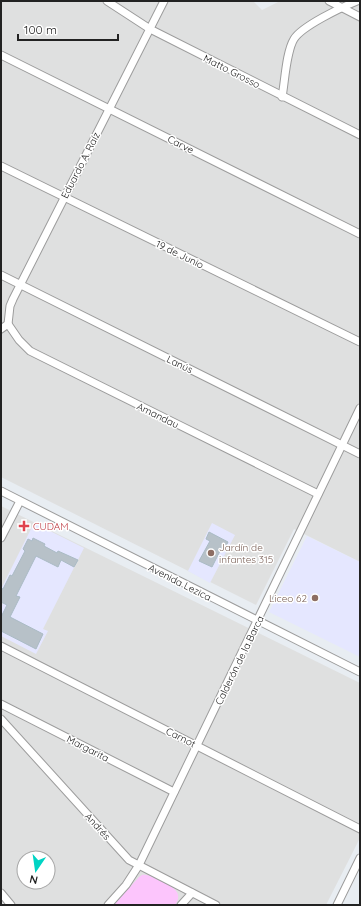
<svg xmlns="http://www.w3.org/2000/svg" width="361" height="906" viewBox="0 0 361 906" font-family="Quicksand,sans-serif">
	<style>
		.residential { fill: #dfe0e0; fill-rule: evenodd }
		.education { fill: #e5e7ff }
		.park { fill: #fcc5fc }
		.building { fill: #b7c1c8; stroke: #aabbc5 }
		.lines { fill: none; stroke-linecap: round; stroke-linejoin: round }
		.minor-casing { stroke: #9c9c9c; stroke-width: 9 }
		.minor { stroke: #fff; stroke-width: 7 }
		.health-dot { fill: #e0444e; stroke: #fff; stroke-width: 1.5 }
		.education-dot { fill: #8d6e63; stroke: #fff; stroke-width: 1.5 }
		.labels { text-anchor: middle; stroke-width: 3; stroke-linejoin: round; paint-order: stroke }
		.street-label { font-size: 10px; fill: #222; stroke: #fff }
		.health-label { font-size: 10px; fill: #be3a42; stroke: #fff; text-anchor: start }
		.education-label { font-size: 10px; fill: #785e54; stroke: #fff; text-anchor: start }
	</style>
	<rect width="100%" height="100%" fill="#e8edf2"/>
	<g class="residential">
		<path d="M1 1H253L262 10 280 1H360V562L294 529 256 605 1 477Z"/>
		<path d="M1 506 360 683V838L326 905H1ZM24 858H48V882H24Z"/>
	</g>
	<g class="education">
		<path d="M34 523 84 548 43 629 48 631 36 654 1 636V608L3 603 1 602V589Z"/>
		<path d="M212 523 235 535 210 583 188 571Z"/>
		<path d="M307 536 360 562V657L269 612Z"/>
	</g>
	<path class="park" d="M142 875C148 874 154 878 160 881 170 885 185 892 175 905H114L139 877Z"/>
	<g class="building">
		<path d="M209 532 228 542 225 548 222 547 212 567 199 561 210 541 206 539Z"/>
		<path d="M33 538 45 544 44 546 57 553 58 551 78 560 74 567 61 560 58 567 36 556 16 596 20 597 10 617 43 634 36 649 1 631V617L7 605 1 602V588L3 589 10 575 12 576 25 551 23 549 28 539 32 541Z"/>
	</g>
	<g class="lines">
		<defs>
			<g id="minor">
				<path d="M107 1 150 29 360 135"/>
				<path d="M329 1 360 17"/>
				<path d="M1 55 360 234"/>
				<path d="M282 97C285 81 286 52 294 39 302 26 342 7 357 1"/>
				<path d="M1 166 360 342"/>
				<path d="M1 275 360 454"/>
				<path d="M8 324 19 340 30 351 318 494"/>
				<path d="M1 329 8 324 10 306 13 299 164 1"/>
				<path d="M1 491 360 672"/>
				<path d="M1 538 20 501"/>
				<path d="M1 646 360 829"/>
				<path d="M1 704 174 792"/>
				<path d="M1 719 129 860 216 905"/>
				<path d="M1 893 11 905"/>
				<path d="M108 905 126 885 139 865 360 408"/>
				<path d="M181 905 192 893"/>
				<path d="M337 905 360 858"/>
			</g>
		</defs>
		<use href="#minor" class="minor-casing"/>
		<use href="#minor" class="minor"/>
	</g>
	<path class="health-dot" d="M22 520h4v4h4v4h-4v4h-4v-4h-4v-4h4z"/>
	<g class="education-dot">
		<circle cx="211" cy="553" r="4"/>
		<circle cx="315" cy="598" r="4"/>
	</g>
	<g class="labels">
		<g class="street-label">
			<text transform="translate(232 71) rotate(27)" y="4">Matto Grosso</text>
			<text transform="translate(181 144) rotate(27)" y="4">Carve</text>
			<text transform="translate(80 165) rotate(-63)" y="4">Eduardo A. Raíz</text>
			<text transform="translate(180 254) rotate(26)" y="4">19 de Junio</text>
			<text transform="translate(180 364) rotate(26)" y="4">Lanús</text>
			<text transform="translate(158 415) rotate(26)" y="4">Amandau</text>
			<text transform="translate(180 582) rotate(27)" y="4">Avenida Lezica</text>
			<text transform="translate(239 660) rotate(-64)" y="4">Calderón de la Barca</text>
			<text transform="translate(181 737) rotate(27)" y="4">Carnot</text>
			<text transform="translate(88 748) rotate(27)" y="4">Margarita</text>
			<text transform="translate(98 826) rotate(48)" y="4">Andrés</text>
		</g>
		<g class="health-label">
			<text x="33" y="530">CUDAM</text>
		</g>
		<g class="education-label">
			<text x="219" y="551">Jardín de<tspan x="219" dy="12">infantes 315</tspan></text>
			<text x="307" y="602" text-anchor="end">Liceo 62</text>
		</g>
	</g>
	<rect width="361" height="906" fill="none" stroke="#222222" stroke-width="4"/>
	<g transform="translate(36 870) rotate(193)"><circle r="19" fill="#ffffff" stroke="#a7a7a7"/>
	<path d="M0-3L7 15L0 10L-7 15Z" fill="#00d4c4"/>
	<text y="-6" font-size="11" font-weight="bold" text-anchor="middle" fill="#222222">N</text>
	</g>
	<path d="M18 34v6h100v-6" fill="none" stroke="#222222" stroke-width="2"/>
	<text x="24" y="34" font-size="12" fill="#222222" stroke="#ffffff" stroke-width="3" paint-order="stroke">100 m</text>
</svg>
